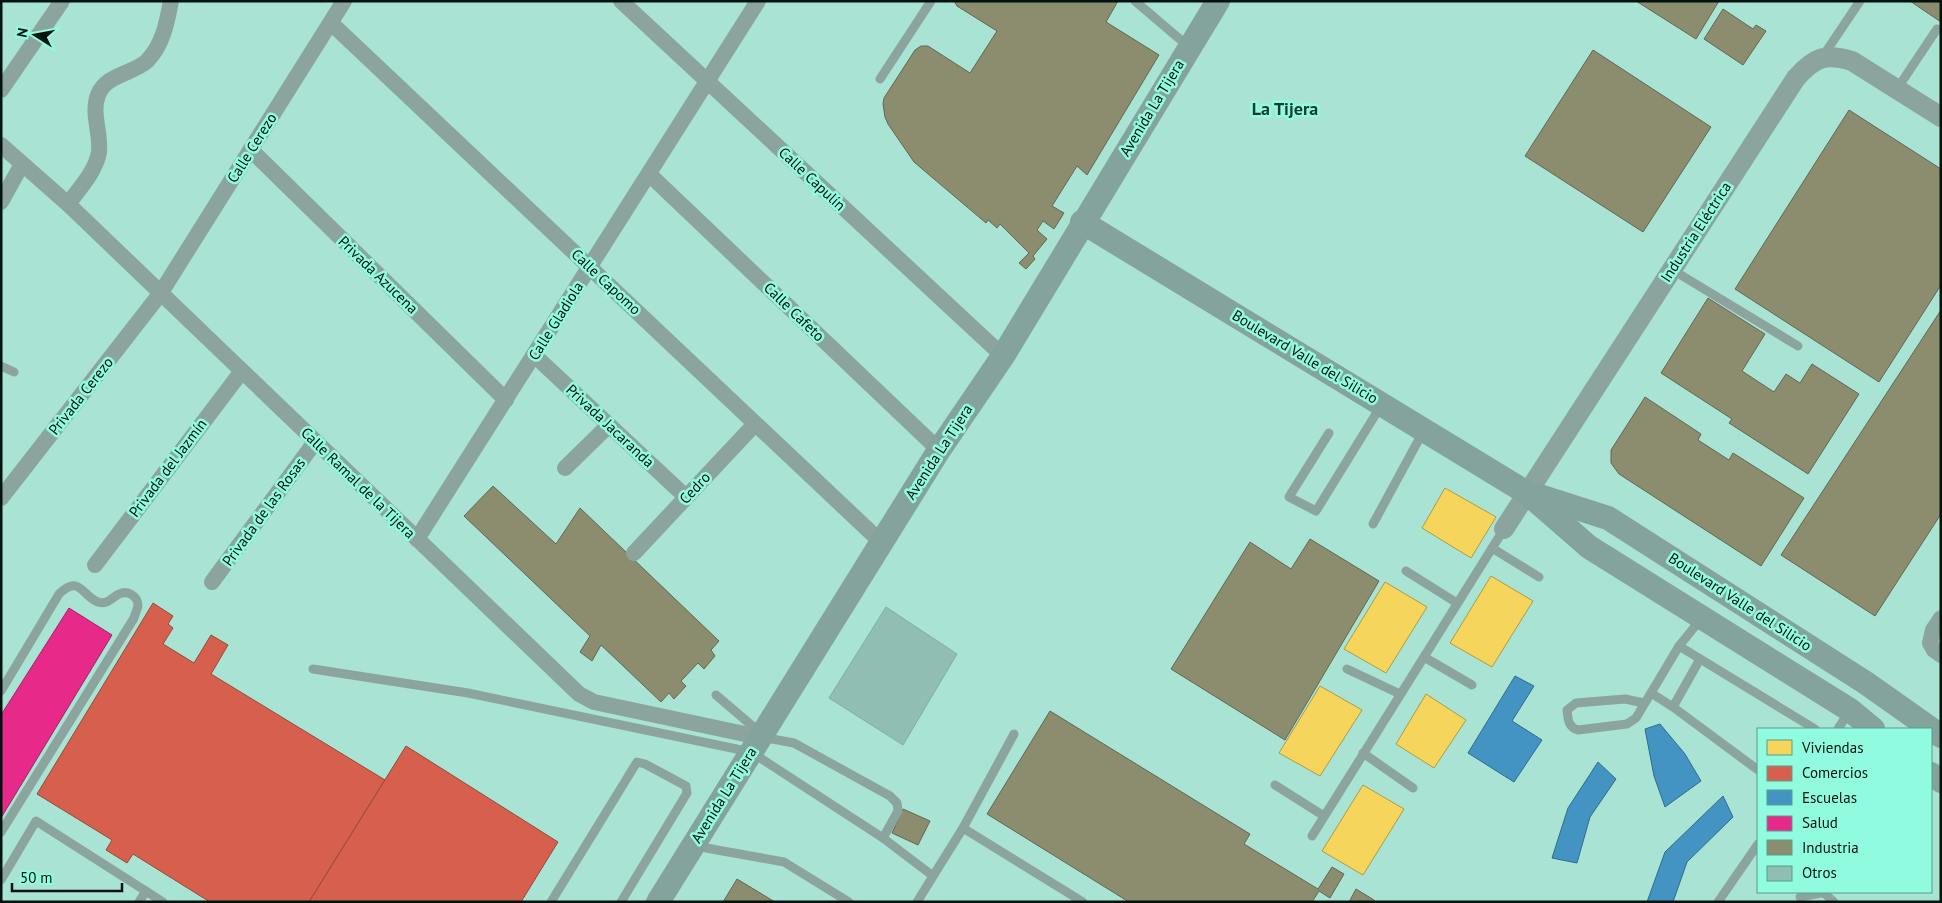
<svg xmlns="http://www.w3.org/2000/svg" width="1942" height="903" viewBox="0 0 1942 903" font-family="'PT Sans',sans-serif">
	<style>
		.homes { fill: #f6d55c; stroke: #ac9b45 }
		.shops { fill: #d6604d; stroke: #96493a }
		.schools { fill: #4393c3; stroke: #2f6d8d }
		.health { fill: #e7298a; stroke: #a22265 }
		.industry { fill: #8c8c6e; stroke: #626851 }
		.building { fill: #90beb2; stroke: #7fafa3 }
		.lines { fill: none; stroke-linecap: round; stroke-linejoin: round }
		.service { stroke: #8ba59e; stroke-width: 9 }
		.minor { stroke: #8ba59e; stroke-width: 16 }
		.tertiary { stroke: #8ba59e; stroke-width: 20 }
		.secondary { stroke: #83a39c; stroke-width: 24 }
		.labels { text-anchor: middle; stroke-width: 5; stroke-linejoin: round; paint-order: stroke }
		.street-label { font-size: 15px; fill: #00130e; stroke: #91fbe0 }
		.quarter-label { font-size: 18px; font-weight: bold; fill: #183a31; stroke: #91fbe0 }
	</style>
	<rect width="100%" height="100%" fill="#a9e3d4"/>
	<g class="homes">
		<path d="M1445 488 1496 517 1471 558 1422 528Z"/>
		<path d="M1491 576 1533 601 1492 667 1450 643Z"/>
		<path d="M1385 582 1427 607 1386 673 1344 649Z"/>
		<path d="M1320 686 1362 710 1320 776 1279 753Z"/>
		<path d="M1426 694 1466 720 1434 768 1396 744Z"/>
		<path d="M1363 785 1404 809 1363 875 1322 851Z"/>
	</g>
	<g class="shops">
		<path d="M153 603 173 616 168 624 173 628 163 644 194 663 211 635 228 645 211 674 385 780 309 902H210L133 854 127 863 106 850 112 840 37 794Z"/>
		<path d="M406 746 558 842 521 902H309Z"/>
	</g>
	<g class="schools">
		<path d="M1515 676 1534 686 1512 721 1542 740 1514 782 1468 753Z"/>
		<path d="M1660 724 1685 754 1701 781 1665 807 1654 776 1645 729Z"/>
		<path d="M1598 762 1616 779 1590 817 1577 863 1552 858 1568 808Z"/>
		<path d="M1723 796 1733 817 1687 862 1673 902H1647L1665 852Z"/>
	</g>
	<path class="health" d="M69 608 112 635 1 818V715Z"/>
	<g class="industry">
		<path d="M954 1H1118L1106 22 1159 55 1087 175 1077 166 1052 206 1064 213 1054 229 1043 221 1037 230 1047 239 1033 256 1035 259 1026 269 1019 263 1029 253 1000 224 997 228 988 220 986 223 914 162 888 124 885 117 883 104 884 98 915 50 921 46H928L970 73 997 31 957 6Z"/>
		<path d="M1636 1H1719L1696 39Z"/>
		<path d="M1910 1H1941V22Z"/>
		<path d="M1723 9 1753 29 1756 25 1766 31 1743 65 1704 39Z"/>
		<path d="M1593 50 1711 127 1643 232 1525 156Z"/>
		<path d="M1849 110 1941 169V285L1879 382 1735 289Z"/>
		<path d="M1708 298 1765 334 1742 371 1774 392 1786 374 1800 383 1812 364 1859 394 1808 474 1729 423 1732 419 1661 373Z"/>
		<path d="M1941 310V514L1875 616 1781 555Z"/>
		<path d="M1645 397 1701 434 1698 440 1729 460 1733 453 1804 498 1761 566 1619 474 1611 463V450Z"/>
		<path d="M493 486 556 544 580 508 719 641 711 650 715 656 704 669 698 663 681 681 686 686 674 699 669 693 661 702 601 645 592 661 580 652 590 636 464 516Z"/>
		<path d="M1310 539 1379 581 1285 740 1171 669 1250 542 1291 569Z"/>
		<path d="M1050 711 1250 834 1244 844 1318 889 1332 867 1344 874 1330 898 1319 891 1312 902H1129L987 814Z"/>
		<path d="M903 809 930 821 918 845 892 833Z"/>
		<path d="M737 879 775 902H723Z"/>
		<path d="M1356 889 1374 900V902H1349Z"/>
	</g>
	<path class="building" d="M886 607 957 654 903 745 829 698Z"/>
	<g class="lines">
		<g class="service">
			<path d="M1135 1 1189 47"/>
			<path d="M1823 56 1860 1"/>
			<path d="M880 79 931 1"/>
			<path d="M1897 89 1937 29"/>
			<path d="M1671 269 1798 346"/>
			<path d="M1 366 14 372"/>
			<path d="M1329 433 1289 497 1316 511 1382 404"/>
			<path d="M1373 524 1424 430"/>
			<path d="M1492 548 1539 577"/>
			<path d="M1406 571 1457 603"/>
			<path d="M1679 646 1815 729"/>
			<path d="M1424 657 1472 685"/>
			<path d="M1700 659 1673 707 1758 770"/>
			<path d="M313 669 468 693 751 752 883 838 933 876"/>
			<path d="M1347 669 1400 694"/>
			<path d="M1 691 59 594C80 574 82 596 98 602 108 605 111 598 119 594 128 590 138 596 138 606 137 610 135 614 134 618L1 832"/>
			<path d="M1651 693 1673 707"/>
			<path d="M716 695 750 724 762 732"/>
			<path d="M1644 703 1625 699 1576 703 1567 710C1568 719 1568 727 1578 730L1627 724 1636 718 1679 646 1701 619"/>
			<path d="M1838 729 1850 710"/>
			<path d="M761 737 794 743 890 796 897 803 898 811 883 838"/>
			<path d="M1363 753 1413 788"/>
			<path d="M1275 785 1324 816"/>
			<path d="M963 828 1083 902"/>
			<path d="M1312 836 1504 529"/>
			<path d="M695 846 784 862 849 902"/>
			<path d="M1 880 36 821 163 902"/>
			<path d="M1823 892 1834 902"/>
			<path d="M1800 897 1826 892"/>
			<path d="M139 902 146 891"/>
			<path d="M551 902 637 762 645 764 686 786 687 793 621 902"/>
			<path d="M917 902 963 828 1014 734"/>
			<path d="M1718 902 1758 844"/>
		</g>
		<g class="minor">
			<path d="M621 1 1003 356"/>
			<path d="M331 23 882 543"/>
			<path d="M1 90 62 1"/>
			<path d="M1 145 68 204 579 694 594 702 759 737"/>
			<path d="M251 150 506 400"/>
			<path d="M649 174 939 450"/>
			<path d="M1 202 22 164"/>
			<path d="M68 204C79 189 96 171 99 152 101 133 91 113 98 95 106 74 133 74 147 61 163 45 167 22 171 1"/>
			<path d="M534 355 686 497"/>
			<path d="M565 468 609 425"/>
			<path d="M1 498 160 294 344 1"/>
			<path d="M417 539 758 1"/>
			<path d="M634 553 755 424"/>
			<path d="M95 565 242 371"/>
			<path d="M212 582 315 442"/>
			<path d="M1941 618 1933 630 1930 643 1934 650 1941 655"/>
		</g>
		<path class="tertiary" d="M1504 529 1796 78C1815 57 1825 53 1852 61L1941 117"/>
		<g class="secondary">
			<path d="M1082 222 1527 493 1589 547 1850 710 1873 729"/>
			<path d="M1536 495 1608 518 1866 683 1941 736"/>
			<path d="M1931 774 1941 781"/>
			<path d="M658 902 939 450 1003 356 1218 1"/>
		</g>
	</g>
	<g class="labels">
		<g class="street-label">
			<text transform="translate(1152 108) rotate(-59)" y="5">Avenida La Tijera</text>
			<text transform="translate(252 148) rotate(-58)" y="5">Calle Cerezo</text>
			<text transform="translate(812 179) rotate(43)" y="5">Calle Capulín</text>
			<text transform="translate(1696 232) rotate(-57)" y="5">Industria Eléctrica</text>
			<text transform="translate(378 275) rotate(44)" y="5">Privada Azucena</text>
			<text transform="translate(606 282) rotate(43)" y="5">Calle Capomo</text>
			<text transform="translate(794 312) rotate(44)" y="5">Calle Cafeto</text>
			<text transform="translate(556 321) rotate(-58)" y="5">Calle Gladiola</text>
			<text transform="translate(1305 357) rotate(31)" y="5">Boulevard Valle del Silicio</text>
			<text transform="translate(81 396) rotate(-52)" y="5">Privada Cerezo</text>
			<text transform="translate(610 426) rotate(43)" y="5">Privada Jacaranda</text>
			<text transform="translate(939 452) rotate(-57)" y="5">Avenida La Tijera</text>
			<text transform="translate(168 468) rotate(-53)" y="5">Privada del Jazmín</text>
			<text transform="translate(358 483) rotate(44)" y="5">Calle Ramal de la Tijera</text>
			<text transform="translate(695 488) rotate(-47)" y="5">Cedro</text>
			<text transform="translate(264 512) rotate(-54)" y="5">Privada de las Rosas</text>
			<text transform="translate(1740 602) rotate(33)" y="5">Boulevard Valle del Silicio</text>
			<text transform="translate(724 795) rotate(-58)" y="5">Avenida La Tijera</text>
		</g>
		<g class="quarter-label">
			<text x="1285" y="115">La Tijera</text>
		</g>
	</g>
	<rect width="1942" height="903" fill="none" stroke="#00130e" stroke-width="5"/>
	<rect x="1757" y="728" width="175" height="165" fill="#91fbe0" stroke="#579e8c"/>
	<rect x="1767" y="740" width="25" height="15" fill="#f6d55c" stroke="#579e8c"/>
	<text x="1802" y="753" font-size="15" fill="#00130e">Viviendas</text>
	<rect x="1767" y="766" width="25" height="15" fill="#d6604d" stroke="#579e8c"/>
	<text x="1802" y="778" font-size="15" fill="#00130e">Comercios</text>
	<rect x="1767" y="790" width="25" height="15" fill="#4393c3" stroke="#579e8c"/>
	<text x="1802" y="803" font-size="15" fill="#00130e">Escuelas</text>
	<rect x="1767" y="816" width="25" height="15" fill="#e7298a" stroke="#579e8c"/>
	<text x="1802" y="828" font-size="15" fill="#00130e">Salud</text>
	<rect x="1767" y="840" width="25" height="15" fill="#8c8c6e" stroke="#579e8c"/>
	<text x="1802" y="853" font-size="15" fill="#00130e">Industria</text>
	<rect x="1767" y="866" width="25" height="15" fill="#90beb2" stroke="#579e8c"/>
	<text x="1802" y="878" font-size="15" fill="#00130e">Otros</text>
	<g transform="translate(35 35) rotate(281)" stroke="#91fbe0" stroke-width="4" paint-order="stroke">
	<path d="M0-4L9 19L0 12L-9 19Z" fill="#00130e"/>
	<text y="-8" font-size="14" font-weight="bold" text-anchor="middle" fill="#00130e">N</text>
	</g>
	<path d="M12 883v8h110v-8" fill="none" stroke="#00130e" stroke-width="2.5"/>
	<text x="20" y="883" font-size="15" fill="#00130e" stroke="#91fbe0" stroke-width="4" paint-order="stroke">50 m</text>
</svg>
